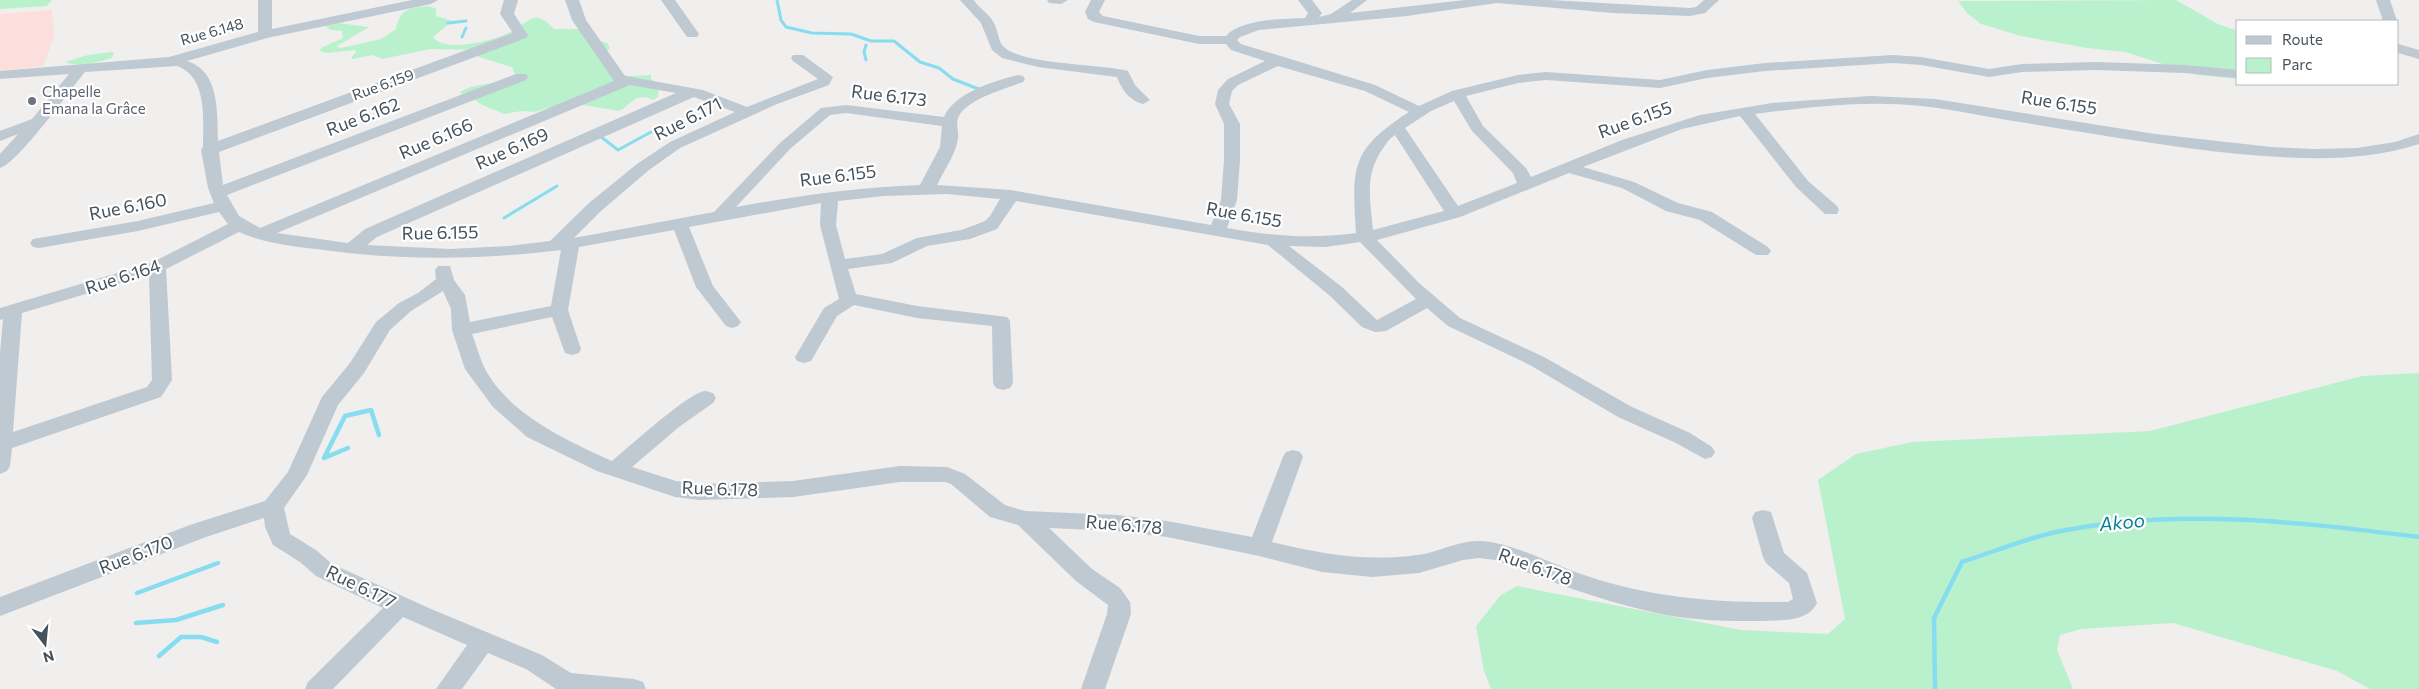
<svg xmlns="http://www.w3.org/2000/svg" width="2419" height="689" viewBox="0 0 2419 689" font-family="Commissioner,sans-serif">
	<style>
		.medical { fill: #fcdfdd }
		.green { fill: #baf1cd }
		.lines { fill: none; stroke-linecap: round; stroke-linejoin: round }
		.stream-far1 { stroke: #85ddef; stroke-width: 3 }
		.stream { stroke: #85ddef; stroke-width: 4.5 }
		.minor { fill: #bec9d1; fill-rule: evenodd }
		.worship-dot { fill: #6b7280; stroke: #fff; stroke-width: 2 }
		.labels { text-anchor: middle; stroke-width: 4.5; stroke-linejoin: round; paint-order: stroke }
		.far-street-label { font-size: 15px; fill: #45525c; stroke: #fff }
		.far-worship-label { font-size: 15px; fill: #5b616d; stroke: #fff; text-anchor: start }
		.street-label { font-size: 18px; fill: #45525c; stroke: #fff }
		.water-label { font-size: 19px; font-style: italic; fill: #087d96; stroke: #fff }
	</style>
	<rect width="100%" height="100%" fill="#f1eeee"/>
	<path class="medical" d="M52 10 54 37 43 66 0 71V14Z"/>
	<g class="green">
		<path d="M0 0H52L47 6 0 9Z"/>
		<path d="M2176 0 2218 24 2238 31V79L2197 75 2125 52 2087 48 2021 36 1981 24 1967 13 1958 1Z"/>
		<path d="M429 6 436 9V16L452 21 433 37C444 53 493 41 508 33 518 29 526 20 536 17L546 21 554 29H583L594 39 607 43 610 48 603 54 623 75 629 76 651 75V79L659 85 658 97 653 100C635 91 632 105 619 111L583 105 548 108 535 112 522 111 504 114 480 104 471 96 459 93C476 81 499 87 515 74L512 67 479 57 477 54 482 50 431 49 382 59 372 55 353 59 351 58 356 52V50L327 53 320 51 321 48 343 38 342 31 331 30 325 26 338 23 369 27 337 46V47L341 48 381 39 396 29C400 8 410 8 429 6Z"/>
		<path d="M112 52H114L112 58C96 62 81 68 65 62L88 55Z"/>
		<path d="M2419 373V689H2370L2337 671 2173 623 2081 629 2060 635 2057 650 2073 689H1491L1484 671 1476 626 1501 595 1517 586 1741 630 1828 634 1845 619 1818 480 1856 454 1912 442 2150 431 2362 376Z"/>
	</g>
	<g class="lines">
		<g class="stream-far1">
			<path d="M777 0 781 20 786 27 812 33 851 34 871 41H894L920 62 939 68 953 79 981 90"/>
			<path d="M448 23 466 21"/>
			<path d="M462 37 466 28"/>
			<path d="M866 45 864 52 866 60"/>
			<path d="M600 136 618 150 651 132"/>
			<path d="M504 218 557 186"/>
		</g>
		<g class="stream">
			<path d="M348 448 324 458 345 416 371 410 379 435"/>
			<path d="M137 593 218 563"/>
			<path d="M136 623 176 620 223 605"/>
			<path d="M159 656 181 637H201L217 642"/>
			<path d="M1935 689 1934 618 1962 562C1993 552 2024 539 2056 532 2176 507 2299 522 2419 537"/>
		</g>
		<g class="minor">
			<path d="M258 0H272V29L412 0H438L431 4 267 38 187 61C220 71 217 113 218 141L513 33 500 14 504 0H518L514 14 528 35 526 38 219 152 223 185 516 74H526L528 77 526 80 227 195 239 216 260 228 614 81 572 20 565 0H579L586 20 625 76 703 90 747 107 818 79 793 61 791 58 793 55H803L833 77 829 85 777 104 680 148 649 170 601 211 574 238 714 212 780 143 821 108 846 105 944 117C954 93 994 81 1018 75L1023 76 1025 79 1023 82C1005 89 968 99 959 116 955 123 959 131 958 139 955 156 944 170 937 185L1011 190 1211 225 1221 200 1224 160V124L1215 104 1218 90 1228 79 1265 61 1231 50 1226 44H1199L1094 22 1088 19 1085 12 1091 0H1105L1099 12 1103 16 1199 36H1226C1241 19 1283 19 1305 18L1308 13 1298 0H1312L1322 13 1319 17 1331 14 1352 0H1367L1350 13 1465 0H1550L1690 8 1696 7 1704 0H1719L1705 13 1690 16 1613 13 1497 3 1407 16 1259 30 1240 37 1237 40 1241 44 1375 85 1419 106 1452 91 1518 75 1546 72 1660 80 1707 70 1765 63 1893 55 1921 57 1989 69 2022 64 2096 62 2185 65 2238 70V78L2185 73 2096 70 2022 72 1989 77 1921 65 1893 63 1765 71 1707 78 1660 88 1546 80 1518 83 1466 96 1483 126 1526 168 1531 177 1622 140 1700 115 1772 103 1870 96 1935 99 2155 134 2271 147 2314 149 2357 148 2395 142 2419 134V144C2360 163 2300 159 2239 154 2161 146 2084 132 2007 120 1978 115 1950 109 1921 106 1866 100 1809 107 1755 114L1808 181 1837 206 1839 210 1837 214H1825L1796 187 1740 116 1682 129 1583 167 1634 182 1678 203 1712 212 1768 247 1771 251 1768 255H1756L1700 220 1666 211 1622 188 1569 173 1460 217 1377 240 1419 283 1460 318 1544 357 1632 407 1690 433 1712 447 1715 452 1712 457 1705 459 1676 443 1618 417 1530 365 1448 326 1427 308 1386 331 1375 332 1362 327 1329 295 1268 245 1016 201 997 229 970 239 927 246 892 263 848 269 856 294 917 306 1007 317 1010 321 1013 383 1010 388 1003 390 996 388 993 383 992 326 917 318 854 305 837 316 811 361 804 363 797 361 795 357 824 308 839 299 820 225 821 203 689 227 713 286 741 322 738 326 732 328 726 326 696 287 674 230 579 247 568 310 581 349 579 353 572 355 565 353 552 317 472 334C476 344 479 356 484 367 508 414 566 440 612 461 628 448 689 392 705 391 707 391 712 393 713 393L716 398 713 403 679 427 632 467 676 481 699 484 793 481 900 466 947 467 965 474 1005 505 1025 511 1117 515 1167 521 1252 537 1283 457 1286 452 1293 450 1300 452 1303 457 1272 542C1321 554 1367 562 1417 555 1438 553 1458 540 1480 541 1512 542 1555 566 1587 576 1653 598 1718 603 1788 602L1793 599 1789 583 1766 563 1763 557 1752 518 1755 512 1763 510 1771 512 1784 553 1807 573 1817 603C1808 622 1782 620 1763 621 1730 621 1694 621 1661 614 1604 602 1549 581 1495 560L1479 558 1463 560 1419 573 1372 577 1322 572 1259 556 1167 537 1117 531 1049 528 1092 569 1120 588 1130 602 1131 614 1105 689H1081L1107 614 1108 605 1076 581 1018 525 990 517 951 484 945 482H900L793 497 699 500 675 497 597 471 527 437 493 407 465 369 452 330 451 309 443 291 411 311 390 330 364 373 338 405 307 475 284 508 290 534 316 550 332 564 431 609 542 655 571 673 634 679 643 682 646 689H556L526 669 488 653 462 689H436L467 645 403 617 333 689H305L308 682 383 608 316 576 300 562 273 545 265 527 264 518 206 537 0 616V597L190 525 265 501 288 472 322 397 350 363 376 322 399 303 418 293 436 279 435 270 438 266H450L454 280 465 295 470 322 551 306 561 250C479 260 399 261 317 249 291 246 264 243 239 232L166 269 172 380 161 397 12 448 10 466 7 471 0 474V353L3 319 0 320V308L151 263 228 224 219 212 138 231 39 248 33 247 30 243 33 239 39 238 138 221 214 203 208 188 201 150 203 147C203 120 208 77 177 66L85 72C70 90 18 163 0 168V154L18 134 0 141V131L32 119 69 74 0 79V71L169 57 258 32ZM1278 66 1365 91 1409 112C1350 150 1352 167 1356 233 1311 239 1272 236 1227 228L1237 200 1240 160V124L1229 104 1232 91 1238 85ZM630 85 676 93 365 229 348 243 277 233ZM694 97 735 112 670 142 637 164 589 203 550 241 509 246 450 249 367 245 377 237ZM1454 101 1472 131 1513 173 1517 183 1458 206 1405 128 1431 111ZM846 113 942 126 940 147 920 185C858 187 797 196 736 207L790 149 830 115ZM1395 135 1444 211 1373 230C1370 198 1364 174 1384 147 1387 142 1390 138 1395 135ZM947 194 1000 199 990 216 985 221 975 225 961 230 917 238 882 254 845 259 836 225 838 201 884 196ZM1360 242 1416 299 1377 320 1342 287 1289 246 1326 247ZM149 275 152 380 147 387 13 432 22 313Z"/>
			<path d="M661 0H675L699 34 697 37H687Z"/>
			<path d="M960 0H974C979 9 989 13 994 23 998 30 998 42 1004 47 1023 65 1100 64 1128 71L1135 85 1150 100 1143 104C1130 101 1121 89 1117 77L1038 67 1002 58 992 50 981 23Z"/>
			<path d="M1047 0H1068L1061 4 1049 3Z"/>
			<path d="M2376 0H2390L2397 21H2383Z"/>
			<path d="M2398 44 2419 50V59L2398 53Z"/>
		</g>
	</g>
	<circle class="worship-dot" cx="32" cy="101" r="5"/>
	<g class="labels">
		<g class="far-street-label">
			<text transform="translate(212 32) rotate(-16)" y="5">Rue 6.148</text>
			<text transform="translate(383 85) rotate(-20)" y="5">Rue 6.159</text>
		</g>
		<g class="far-worship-label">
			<text x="42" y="97">Chapelle<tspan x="42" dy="17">Emana la Grâce</tspan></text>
		</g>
		<g class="street-label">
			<text transform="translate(889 96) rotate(7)" y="6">Rue 6.173</text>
			<text transform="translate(2059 103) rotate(9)" y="6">Rue 6.155</text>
			<text transform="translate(363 117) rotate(-21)" y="6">Rue 6.162</text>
			<text transform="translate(688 119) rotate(-27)" y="6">Rue 6.171</text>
			<text transform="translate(1635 120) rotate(-20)" y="6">Rue 6.155</text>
			<text transform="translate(436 139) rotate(-23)" y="6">Rue 6.166</text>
			<text transform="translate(512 149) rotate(-24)" y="6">Rue 6.169</text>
			<text transform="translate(838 176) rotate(-7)" y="6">Rue 6.155</text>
			<text transform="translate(128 207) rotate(-11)" y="6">Rue 6.160</text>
			<text transform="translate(1244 215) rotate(10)" y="6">Rue 6.155</text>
			<text transform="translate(440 233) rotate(-1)" y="6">Rue 6.155</text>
			<text transform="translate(123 277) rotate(-18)" y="6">Rue 6.164</text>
			<text transform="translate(720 489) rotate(2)" y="6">Rue 6.178</text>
			<text transform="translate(1124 525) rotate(5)" y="6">Rue 6.178</text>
			<text transform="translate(136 555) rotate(-21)" y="6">Rue 6.170</text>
			<text transform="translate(1535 567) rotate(20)" y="6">Rue 6.178</text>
			<text transform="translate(361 587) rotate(26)" y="6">Rue 6.177</text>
		</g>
		<g class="water-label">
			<text transform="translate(2122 522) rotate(-6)" y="7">Akoo</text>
		</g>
	</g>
	<rect x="2236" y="20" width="162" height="65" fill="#ffffff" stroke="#b5babe"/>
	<rect x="2246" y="36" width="25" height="8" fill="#bec9d1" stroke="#b5babe"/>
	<text x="2282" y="45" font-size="15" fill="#45525c">Route</text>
	<rect x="2246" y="58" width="25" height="15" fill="#baf1cd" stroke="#b5babe"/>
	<text x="2282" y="70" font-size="15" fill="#45525c">Parc</text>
	<g transform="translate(45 644) rotate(164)" stroke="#ffffff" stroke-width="4" paint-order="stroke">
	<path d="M0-4L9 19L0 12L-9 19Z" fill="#45525c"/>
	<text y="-8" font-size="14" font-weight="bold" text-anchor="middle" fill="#45525c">N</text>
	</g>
</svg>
